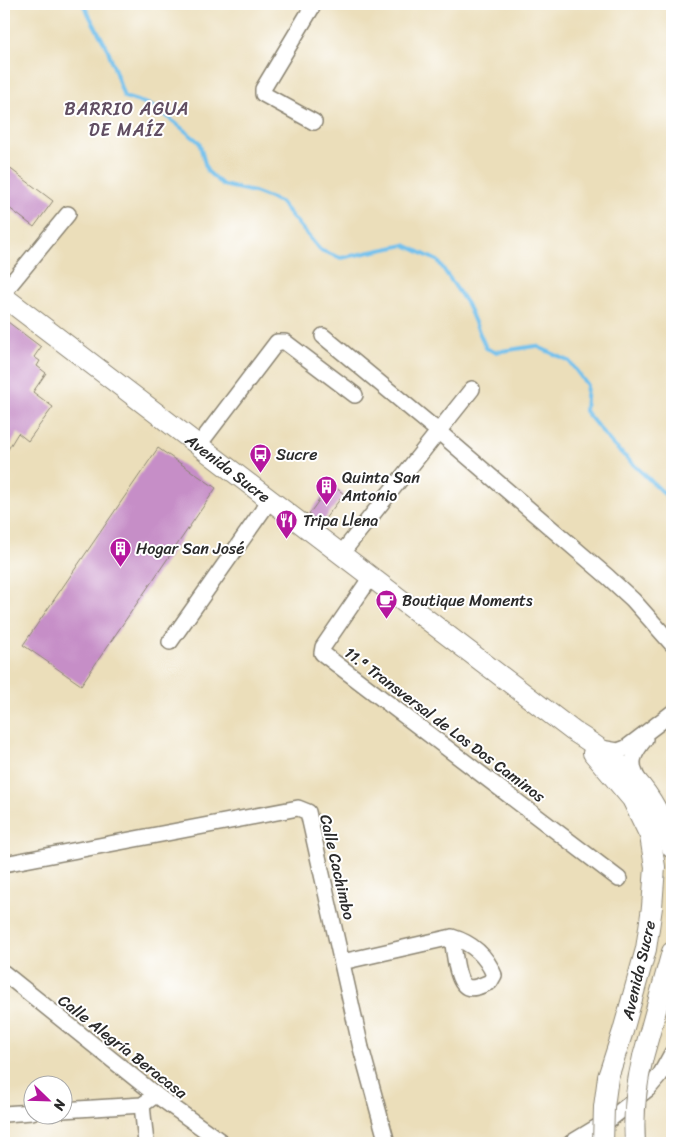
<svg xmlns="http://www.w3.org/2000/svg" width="676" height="1147" viewBox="0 0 676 1147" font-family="Sriracha,sans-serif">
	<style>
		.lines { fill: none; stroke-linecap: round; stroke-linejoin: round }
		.stream { stroke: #73c1ed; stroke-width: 4 }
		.building { fill: #c68ec7 }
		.minor-casing { stroke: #8b8472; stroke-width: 18 }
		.major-casing { stroke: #8b8472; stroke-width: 22 }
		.minor { stroke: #fff; stroke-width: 15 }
		.major { stroke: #fff; stroke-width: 20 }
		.major-bridge-casing { stroke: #8b8472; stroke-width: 22; stroke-linecap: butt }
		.major-bridge { stroke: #fff; stroke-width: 20 }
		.labels { text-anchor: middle; stroke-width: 4; stroke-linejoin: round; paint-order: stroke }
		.poi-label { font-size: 16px; fill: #2b2b2b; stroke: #fff; text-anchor: start }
		.street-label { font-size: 16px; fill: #2b2b2b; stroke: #fff }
		.neighbourhood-label { font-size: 18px; letter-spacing: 1px; fill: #614e62; stroke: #fff }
	</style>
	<rect width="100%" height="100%" fill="#fff"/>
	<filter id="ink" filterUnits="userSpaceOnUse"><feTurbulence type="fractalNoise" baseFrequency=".02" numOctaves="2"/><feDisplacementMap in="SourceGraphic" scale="10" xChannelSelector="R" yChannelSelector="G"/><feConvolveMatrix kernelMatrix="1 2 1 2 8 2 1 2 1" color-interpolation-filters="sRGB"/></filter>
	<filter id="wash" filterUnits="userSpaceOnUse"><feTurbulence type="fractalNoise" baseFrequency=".0096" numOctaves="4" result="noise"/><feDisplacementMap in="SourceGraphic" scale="20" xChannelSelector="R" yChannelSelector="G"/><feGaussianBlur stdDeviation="1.12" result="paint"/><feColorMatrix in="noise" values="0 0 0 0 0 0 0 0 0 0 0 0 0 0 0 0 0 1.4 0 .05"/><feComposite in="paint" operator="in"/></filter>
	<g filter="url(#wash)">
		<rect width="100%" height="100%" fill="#ebdeba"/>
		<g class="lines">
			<path class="stream" d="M83 4 108 50 124 97 154 106 199 142 207 171 223 185 254 192 280 202 320 250 341 258 405 245 438 261 467 304 486 348 495 352 536 346 569 361 587 385 585 411 613 445 672 501"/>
		</g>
		<g id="blocks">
			<g class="building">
				<path d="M4 164 53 201 34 227 4 204Z"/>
				<path d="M4 319 41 347 34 357 40 361 37 366 46 373 33 392 53 407 28 441 18 433 4 456Z"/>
				<path d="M158 448 216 488 81 685 23 645Z"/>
				<path d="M331 484 344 494 321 524 309 514Z"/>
			</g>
		</g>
	</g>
	<g filter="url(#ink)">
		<use href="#blocks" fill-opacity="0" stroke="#8b8472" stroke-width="1"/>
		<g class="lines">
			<defs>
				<g id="minor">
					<path d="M314 122 263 94V89L314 4"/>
					<path d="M4 292 68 214"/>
					<path d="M323 336 439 432 608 577 633 600 672 644"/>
					<path d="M198 446 277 342H285L355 395"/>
					<path d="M341 554 472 389"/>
					<path d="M371 577 323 647 322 653 619 879"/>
					<path d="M170 642 270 500"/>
					<path d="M601 748 618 751 626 748 672 713"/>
					<path d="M639 781C628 763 633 754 645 739"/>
					<path d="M4 864 298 808 308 812 361 1048 387 1143"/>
					<path d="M342 962 452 937C472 943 486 955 494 975L490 982C484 984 474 990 467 987 456 982 454 949 452 937"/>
					<path d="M4 973 156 1095 223 1143"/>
					<path d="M142 1105 146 1143"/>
					<path d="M62 1110 142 1105 156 1095"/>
					<path d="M4 1114 32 1112"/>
					<path d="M571 1143 609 1120 648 1089 660 1075 672 1053"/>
				</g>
				<g id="major">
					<path id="s1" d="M4 297 573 731C623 762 655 789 672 848"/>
					<path d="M593 753 632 799 650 836 655 867 652 907 646 949 623 1031 608 1077"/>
					<path d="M643 1057 672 952"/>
				</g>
			</defs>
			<use href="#minor" class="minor-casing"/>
			<use href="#major" class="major-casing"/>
			<use href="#minor" class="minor"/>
			<use href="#major" class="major"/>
			<defs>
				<g id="major-bridge">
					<path d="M603 1143 604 1107 608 1077"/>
					<path d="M635 1143C633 1114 636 1085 643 1057"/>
				</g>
			</defs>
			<use href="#major-bridge" class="major-bridge-casing"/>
			<use href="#major-bridge" class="major-bridge"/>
		</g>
	</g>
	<defs>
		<symbol id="bus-pin" viewBox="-11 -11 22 30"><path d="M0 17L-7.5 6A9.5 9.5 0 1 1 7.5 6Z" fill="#b5179e" stroke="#fff"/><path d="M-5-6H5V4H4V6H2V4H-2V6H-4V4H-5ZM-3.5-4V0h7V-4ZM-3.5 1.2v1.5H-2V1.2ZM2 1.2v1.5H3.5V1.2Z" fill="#fff"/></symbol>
		<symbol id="building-pin" viewBox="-11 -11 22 30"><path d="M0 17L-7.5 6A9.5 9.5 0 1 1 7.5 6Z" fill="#b5179e" stroke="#fff"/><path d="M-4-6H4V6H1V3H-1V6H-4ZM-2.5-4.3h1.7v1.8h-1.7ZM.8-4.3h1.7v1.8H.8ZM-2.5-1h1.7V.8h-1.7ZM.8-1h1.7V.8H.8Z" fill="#fff"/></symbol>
		<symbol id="restaurant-pin" viewBox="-11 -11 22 30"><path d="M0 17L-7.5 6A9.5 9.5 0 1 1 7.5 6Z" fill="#b5179e" stroke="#fff"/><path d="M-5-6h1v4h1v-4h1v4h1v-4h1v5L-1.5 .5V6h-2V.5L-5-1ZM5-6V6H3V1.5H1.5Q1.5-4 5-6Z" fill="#fff"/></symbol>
		<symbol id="cafe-pin" viewBox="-11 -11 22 30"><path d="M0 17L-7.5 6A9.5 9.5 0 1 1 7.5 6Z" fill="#b5179e" stroke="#fff"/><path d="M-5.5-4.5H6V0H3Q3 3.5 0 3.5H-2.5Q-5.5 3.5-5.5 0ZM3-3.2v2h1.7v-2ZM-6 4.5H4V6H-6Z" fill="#fff"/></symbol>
	</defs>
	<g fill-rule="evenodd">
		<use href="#bus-pin" x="248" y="442" width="25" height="34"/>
		<use href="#building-pin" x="314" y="474" width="25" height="34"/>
		<use href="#restaurant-pin" x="274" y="508" width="25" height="34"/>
		<use href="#building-pin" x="108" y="536" width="25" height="34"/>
		<use href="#cafe-pin" x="374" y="588" width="25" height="34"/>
	</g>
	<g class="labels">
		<g class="poi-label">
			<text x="276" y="460">Sucre</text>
			<text x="342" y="483">Quinta San<tspan x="342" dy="18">Antonio</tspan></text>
			<text x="303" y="526">Tripa Llena</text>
			<text x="136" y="554">Hogar San José</text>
			<text x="402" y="606">Boutique Moments</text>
		</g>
		<g class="street-label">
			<text dy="6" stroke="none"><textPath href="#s1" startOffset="282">Avenida Sucre</textPath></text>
			<text transform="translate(445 724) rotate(37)" y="6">11.ª Transversal de Los Dos Caminos</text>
			<text transform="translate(338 867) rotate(77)" y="6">Calle Cachimbo</text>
			<text transform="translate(638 970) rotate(-77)" y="6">Avenida Sucre</text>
			<text transform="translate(123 1046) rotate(38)" y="6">Calle Alegría Beracasa</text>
		</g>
		<g class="neighbourhood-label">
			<text x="127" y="115">BARRIO AGUA<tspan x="127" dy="21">DE MAÍZ</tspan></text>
		</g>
	</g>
	<rect width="676" height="1147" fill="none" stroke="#fff" stroke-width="20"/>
	<g transform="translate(48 1100) rotate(113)"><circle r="24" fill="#ffffff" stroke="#aaaaaa"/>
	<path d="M0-4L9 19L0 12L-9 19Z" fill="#b5179e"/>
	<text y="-8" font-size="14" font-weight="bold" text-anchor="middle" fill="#2b2b2b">N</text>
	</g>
</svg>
